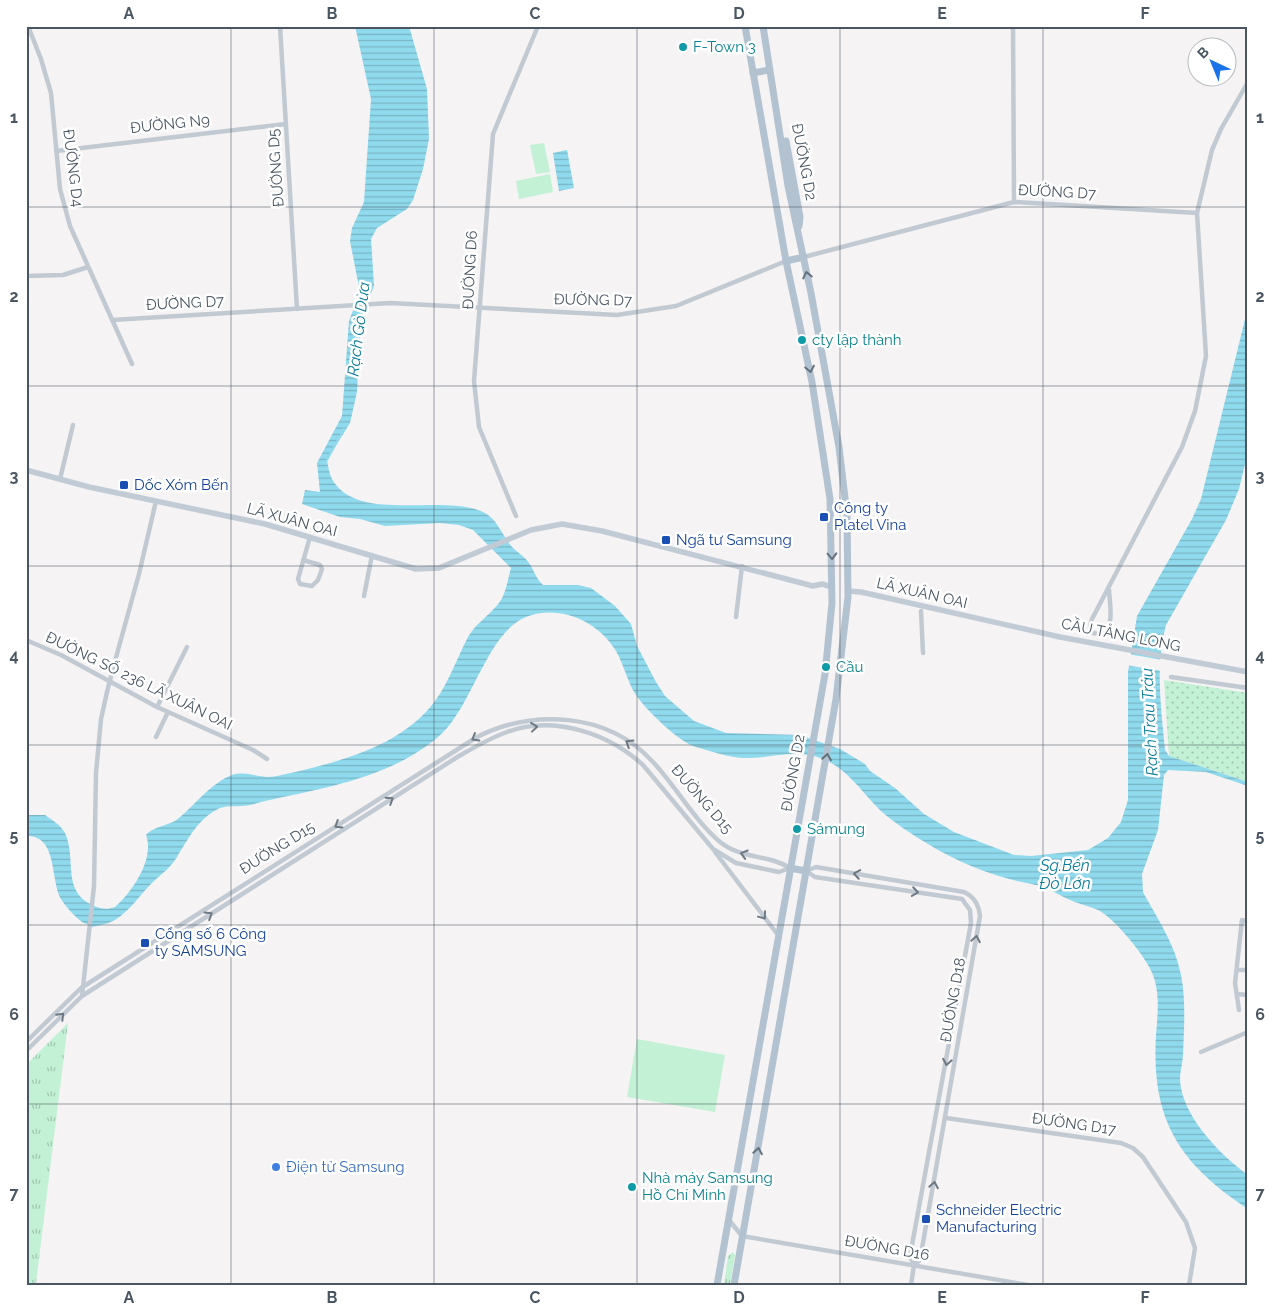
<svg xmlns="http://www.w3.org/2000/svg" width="1274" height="1311" viewBox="0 0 1274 1311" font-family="Raleway,sans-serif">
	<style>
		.grass { fill: url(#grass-tufts) }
		.park { fill: url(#park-dots) }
		.pitch { fill: #c3f1d5 }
		.water { fill: url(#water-rules) }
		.pier { fill: #f5f3f3 }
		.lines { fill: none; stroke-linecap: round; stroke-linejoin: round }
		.stream { stroke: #90daee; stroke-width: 2 }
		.minor { stroke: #c1cad2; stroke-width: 4.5 }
		.secondary { stroke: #c1cbd6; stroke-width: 5.5 }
		.primary { stroke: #b3c2d1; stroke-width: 7 }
		.minor-bridge { stroke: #c1cad2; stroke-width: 4.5 }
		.oneway { stroke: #64717d }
		.oneway2 { stroke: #6e7983 }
		.grid { fill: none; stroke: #4a5661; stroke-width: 1; stroke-opacity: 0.55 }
		.culture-dot { fill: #0f9aa8; stroke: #fff; stroke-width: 2 }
		.transit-dot { fill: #1a4fb4; stroke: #fff; stroke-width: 2 }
		.shop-dot { fill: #3f7fe0; stroke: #fff; stroke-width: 2 }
		.labels { text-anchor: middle; stroke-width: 5; stroke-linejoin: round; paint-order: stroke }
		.culture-label { font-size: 15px; fill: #0d838f; stroke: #fff; text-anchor: start }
		.street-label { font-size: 15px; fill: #4a5661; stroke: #fff }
		.transit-label { font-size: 15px; fill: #164399; stroke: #fff; text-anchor: start }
		.shop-label { font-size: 15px; fill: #366cbe; stroke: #fff; text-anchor: start }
		.water-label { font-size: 16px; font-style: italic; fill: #0c7c9b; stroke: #fff }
		.neatline { fill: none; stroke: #4a5661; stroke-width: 2 }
		.grid-label { font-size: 16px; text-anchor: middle; font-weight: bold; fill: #4a5661 }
	</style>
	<defs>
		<pattern id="grass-tufts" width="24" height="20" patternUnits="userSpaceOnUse" patternTransform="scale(1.25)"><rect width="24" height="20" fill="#c3f1d5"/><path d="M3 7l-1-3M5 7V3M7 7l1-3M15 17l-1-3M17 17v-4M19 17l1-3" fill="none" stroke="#a0c6b0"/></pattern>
		<pattern id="park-dots" width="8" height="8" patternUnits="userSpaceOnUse" patternTransform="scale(1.25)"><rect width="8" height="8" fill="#c3f1d5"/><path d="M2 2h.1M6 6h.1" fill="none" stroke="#a0c6b0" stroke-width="1.8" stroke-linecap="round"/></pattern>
		<pattern id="water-rules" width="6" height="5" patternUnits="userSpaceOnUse" patternTransform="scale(1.25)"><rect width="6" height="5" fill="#90daee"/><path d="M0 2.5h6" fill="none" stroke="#78b4c4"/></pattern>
	</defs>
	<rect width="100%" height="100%" fill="#f5f3f3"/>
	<g class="grass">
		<path d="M68 1023 36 1283 26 1285V1065Z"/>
		<path d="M733 1252 735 1255 730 1285H724L728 1256Z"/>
	</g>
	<path class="park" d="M1164 680 1248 693V782L1169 756Z"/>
	<g class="pitch">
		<path d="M544 143 550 172 536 174 530 145Z"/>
		<path d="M550 174 553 192 519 199 516 181Z"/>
		<path d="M637 1039 725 1055 715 1112 627 1097Z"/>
	</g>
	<g class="water">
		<path d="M355 26H409L427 89 429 139 423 169 413 200 407 209 377 228 371 239 374 286 361 318 357 392 350 423 327 460C328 466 329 473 332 479 357 524 442 493 483 512 498 519 502 536 512 547 517 552 524 556 529 563 534 570 536 579 543 585H578L591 588 615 606 631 624 637 646 656 682 665 696 694 721 726 733 800 735 840 749 865 764 870 771 895 788 924 814 954 832 1014 855 1031 856 1088 850 1108 838 1121 822 1128 800V672L1137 616 1192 519 1201 499 1248 307V452L1239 489 1226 520 1166 625C1155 666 1161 708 1165 750L1169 756 1248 782V786L1206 772 1168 770 1164 775 1158 830 1142 874 1143 892C1157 918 1175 944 1181 975 1186 1000 1184 1029 1183 1055 1183 1062 1180 1070 1180 1078 1180 1114 1220 1155 1248 1175V1209C1179 1163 1151 1120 1156 1035 1158 1011 1161 986 1148 965 1139 949 1115 920 1100 911 1090 906 1079 904 1070 900 1060 896 1051 889 1041 886 1033 884 1025 883 1017 881 987 874 954 860 928 844 913 835 896 824 882 812 863 794 848 769 823 759 795 748 770 759 743 758 728 757 710 751 696 747 680 743 646 710 636 695 627 681 624 665 616 651 598 621 559 604 526 617 486 633 472 710 437 738 389 778 324 788 265 801 257 803 249 806 241 806 232 807 227 805 218 809 198 819 188 839 177 857 171 867 163 873 155 880 141 893 131 910 115 920 108 924 100 925 92 927 89 924 86 924 82 922 75 917 65 906 61 899 50 879 58 835 26 836V815H45C52 820 61 825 65 833 77 859 61 890 92 905 100 909 107 910 115 907 132 892 155 859 146 835 153 826 170 826 179 818 196 804 211 783 232 775 249 770 259 780 277 776 331 764 400 749 435 701 449 682 457 658 468 637 476 623 489 616 499 603 506 594 508 578 511 568L473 530 459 525 440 523 385 526 360 519 340 517 302 504 305 490 320 492 317 463 342 416 349 321 360 292 350 241 352 228 364 202 371 99Z"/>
		<path d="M567 150 574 188 559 191 553 153Z"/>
	</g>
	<path class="pier" d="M1128 654 1163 660 1162 671 1126 665Z"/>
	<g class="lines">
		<path class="stream" d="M327 460 344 429"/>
		<g class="minor">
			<path d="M28 26 41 59 51 93 60 189 70 226 132 364"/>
			<path d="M280 26 297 309"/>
			<path d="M1013 26 1014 202"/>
			<path d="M56 151 286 124"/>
			<path d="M804 257 1014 202 1197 213"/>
			<path d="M26 276 63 275 88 267"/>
			<path d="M112 320 390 303 617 315 676 306 786 261"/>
			<path d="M60 479 73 425"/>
			<path d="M516 516 479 427 474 381 493 134 538 26"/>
			<path d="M26 519V525"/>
			<path d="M303 560 320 565 322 569 318 580 312 586 300 584 298 579 310 537"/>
			<path d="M1109 590C1110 606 1114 622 1104 635L1093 633 1090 627 1092 619 1182 447 1195 411 1206 356 1197 213 1212 150 1221 129 1248 82"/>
			<path d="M364 596 372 555"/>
			<path d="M921 611 923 653"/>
			<path d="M736 617 742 566"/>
			<path d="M26 640 61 655 157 707 253 750 267 759"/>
			<path d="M112 672 139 574 156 501"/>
			<path d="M1171 677 1248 688"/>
			<path d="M157 707 187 647"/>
			<path d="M156 737 168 712"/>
			<path d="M715 852 778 935"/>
			<path d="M806 871 815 877 962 899 970 910 971 923 910 1256 914 1265 911 1285"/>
			<path d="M806 871 816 867 964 892C975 897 979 906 980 916L920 1260 914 1265"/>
			<path d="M1237 970H1248"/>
			<path d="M1237 994 1248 995"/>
			<path d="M82 996 94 886 96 773 101 719 107 692"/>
			<path d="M1239 1010 1235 983 1242 920 1248 922"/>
			<path d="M26 1042 81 988 477 737C533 709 607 712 652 761 676 786 693 819 720 842 743 860 768 854 790 868"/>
			<path d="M26 1051 82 996 459 756C475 747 490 738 507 732 554 715 608 733 643 765L713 849 736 863 779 872 790 868"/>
			<path d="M1201 1052 1248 1032"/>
			<path d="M946 1118 1121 1143 1133 1148 1143 1157 1186 1222 1195 1248 1189 1285"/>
			<path d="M729 1220 742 1236 1028 1285"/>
		</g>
		<g class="secondary">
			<path d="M26 470 89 487 265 524 416 569 439 568 531 530 562 524 602 531 813 586 822 584 832 587"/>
			<path d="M848 591 861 592 1060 637 1248 672"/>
		</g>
		<g class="primary">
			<path d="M753 73 769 70"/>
			<path d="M786 141 800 217 799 226"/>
			<path d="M786 261 804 257"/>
			<path d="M790 868 806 871"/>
			<path d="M717 1285 825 674 832 603 830 499 812 382 786 261 745 26"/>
			<path d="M734 1285 836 699 848 597 847 515 839 447 811 293 788 186 763 26"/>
		</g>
		<path class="minor-bridge" d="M107 692 112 672"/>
	</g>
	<defs><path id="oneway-chevron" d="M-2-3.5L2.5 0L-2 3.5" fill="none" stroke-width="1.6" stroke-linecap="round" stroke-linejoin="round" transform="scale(1.25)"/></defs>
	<g class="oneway">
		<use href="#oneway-chevron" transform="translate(807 275) rotate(-102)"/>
		<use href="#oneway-chevron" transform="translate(810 369) rotate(79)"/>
		<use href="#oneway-chevron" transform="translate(832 556) rotate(88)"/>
		<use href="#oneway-chevron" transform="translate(827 757) rotate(-81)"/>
		<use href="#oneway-chevron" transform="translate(758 1151) rotate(-81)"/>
	</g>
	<g class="oneway2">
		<use href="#oneway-chevron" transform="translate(534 727) rotate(-6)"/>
		<use href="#oneway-chevron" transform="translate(475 738) rotate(150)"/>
		<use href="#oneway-chevron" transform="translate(629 743) rotate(-148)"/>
		<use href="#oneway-chevron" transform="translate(390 800) rotate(-33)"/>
		<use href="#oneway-chevron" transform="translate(338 825) rotate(148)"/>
		<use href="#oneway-chevron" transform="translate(744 854) rotate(-163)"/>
		<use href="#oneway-chevron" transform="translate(857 874) rotate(-170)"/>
		<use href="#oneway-chevron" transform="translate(915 892) rotate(9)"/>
		<use href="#oneway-chevron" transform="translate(209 915) rotate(-32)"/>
		<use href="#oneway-chevron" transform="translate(763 916) rotate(53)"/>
		<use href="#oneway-chevron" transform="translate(976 939) rotate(-80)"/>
		<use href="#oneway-chevron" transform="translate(61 1016) rotate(-45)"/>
		<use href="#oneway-chevron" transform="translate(947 1062) rotate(100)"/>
		<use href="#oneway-chevron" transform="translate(934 1185) rotate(-80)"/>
	</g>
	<path class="grid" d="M231 26V1285M434 26V1285M637 26V1285M840 26V1285M1043 26V1285M26 207H1248M26 386H1248M26 566H1248M26 745H1248M26 925H1248M26 1104H1248"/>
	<g class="culture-dot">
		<circle cx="683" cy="47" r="5"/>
		<circle cx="802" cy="340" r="5"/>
		<circle cx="826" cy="667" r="5"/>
		<circle cx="797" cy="829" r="5"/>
		<circle cx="632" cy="1187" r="5"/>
	</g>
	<g class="transit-dot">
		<rect x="119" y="480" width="10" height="10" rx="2.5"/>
		<rect x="819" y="512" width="10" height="10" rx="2.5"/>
		<rect x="661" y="535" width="10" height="10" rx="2.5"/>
		<rect x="140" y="938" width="10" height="10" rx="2.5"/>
		<rect x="921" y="1214" width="10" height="10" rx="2.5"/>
	</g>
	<circle class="shop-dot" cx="276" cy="1167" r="5"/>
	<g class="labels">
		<g class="culture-label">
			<text x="693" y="52">F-Town 3</text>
			<text x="812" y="345">cty lập thành</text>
			<text x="836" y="672">Cầu</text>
			<text x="807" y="834">Sámung</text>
			<text x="642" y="1183">Nhà máy Samsung<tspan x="642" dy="17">Hồ Chí Minh</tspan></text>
		</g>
		<g class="street-label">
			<text transform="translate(170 124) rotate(-6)" y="5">ĐƯỜNG N9</text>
			<text transform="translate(804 162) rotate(79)" y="5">ĐƯỜNG D2</text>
			<text transform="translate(73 168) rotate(83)" y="5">ĐƯỜNG D4</text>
			<text transform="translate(276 168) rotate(-94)" y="5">ĐƯỜNG D5</text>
			<text transform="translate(1057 192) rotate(3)" y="5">ĐƯỜNG D7</text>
			<text transform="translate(470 270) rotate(-87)" y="5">ĐƯỜNG D6</text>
			<text transform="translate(593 300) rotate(1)" y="5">ĐƯỜNG D7</text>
			<text transform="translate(185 303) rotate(-3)" y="5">ĐƯỜNG D7</text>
			<text transform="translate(292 520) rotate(15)" y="5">LÃ XUÂN OAI</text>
			<text transform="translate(922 593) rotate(13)" y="5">LÃ XUÂN OAI</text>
			<text transform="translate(1121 635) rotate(11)" y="5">CẦU TĂNG LONG</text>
			<text transform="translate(139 681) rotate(26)" y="5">ĐƯỜNG SỐ 236 LÃ XUÂN OAI</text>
			<text transform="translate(793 773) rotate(-80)" y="5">ĐƯỜNG D2</text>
			<text transform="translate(702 799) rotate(49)" y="5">ĐƯỜNG D15</text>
			<text transform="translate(277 848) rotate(-32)" y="5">ĐƯỜNG D15</text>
			<text transform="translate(953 1000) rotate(-80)" y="5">ĐƯỜNG D18</text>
			<text transform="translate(1074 1124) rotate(8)" y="5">ĐƯỜNG D17</text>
			<text transform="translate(887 1248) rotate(10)" y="5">ĐƯỜNG D16</text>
		</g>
		<g class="transit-label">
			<text x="134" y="490">Dốc Xóm Bến</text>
			<text x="834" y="513">Công ty<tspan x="834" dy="17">Platel Vina</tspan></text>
			<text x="676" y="545">Ngã tư Samsung</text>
			<text x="155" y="939">Cổng số 6 Công<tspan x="155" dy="17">ty SAMSUNG</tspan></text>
			<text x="936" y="1215">Schneider Electric<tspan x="936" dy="17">Manufacturing</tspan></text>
		</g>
		<g class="shop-label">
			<text x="286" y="1172">Điện tử Samsung</text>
		</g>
		<g class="water-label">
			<text transform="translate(358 329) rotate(-83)" y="6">Rạch Gò Dừa</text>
			<text transform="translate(1149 722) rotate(-93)" y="6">Rạch Trau Trảu</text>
			<text x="1065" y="871">Sg.Bến<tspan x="1065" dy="18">Đò Lớn</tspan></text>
		</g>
	</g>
	<rect width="1274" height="1311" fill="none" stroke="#ffffff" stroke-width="55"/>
	<g transform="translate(1212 62) rotate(316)"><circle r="24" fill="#ffffff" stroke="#b7bbc0"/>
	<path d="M0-4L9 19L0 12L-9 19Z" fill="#1a73e8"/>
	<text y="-8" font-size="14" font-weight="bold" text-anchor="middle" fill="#4a5661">B</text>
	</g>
	<rect x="28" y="28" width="1218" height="1256" class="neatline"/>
	<g class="grid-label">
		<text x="129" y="19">A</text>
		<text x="332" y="19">B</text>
		<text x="535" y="19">C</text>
		<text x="739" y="19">D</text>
		<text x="942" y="19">E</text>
		<text x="1145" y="19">F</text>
		<text x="14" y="123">1</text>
		<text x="1260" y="123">1</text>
		<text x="14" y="302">2</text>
		<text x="1260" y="302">2</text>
		<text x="14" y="482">3</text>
		<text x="1260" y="482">3</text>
		<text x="14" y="661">4</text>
		<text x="1260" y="661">4</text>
		<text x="14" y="841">5</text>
		<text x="1260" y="841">5</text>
		<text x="14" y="1020">6</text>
		<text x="1260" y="1020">6</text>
		<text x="14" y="1199">7</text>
		<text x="1260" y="1199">7</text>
		<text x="129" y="1303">A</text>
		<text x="332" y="1303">B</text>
		<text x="535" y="1303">C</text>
		<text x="739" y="1303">D</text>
		<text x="942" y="1303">E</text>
		<text x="1145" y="1303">F</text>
	</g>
</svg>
